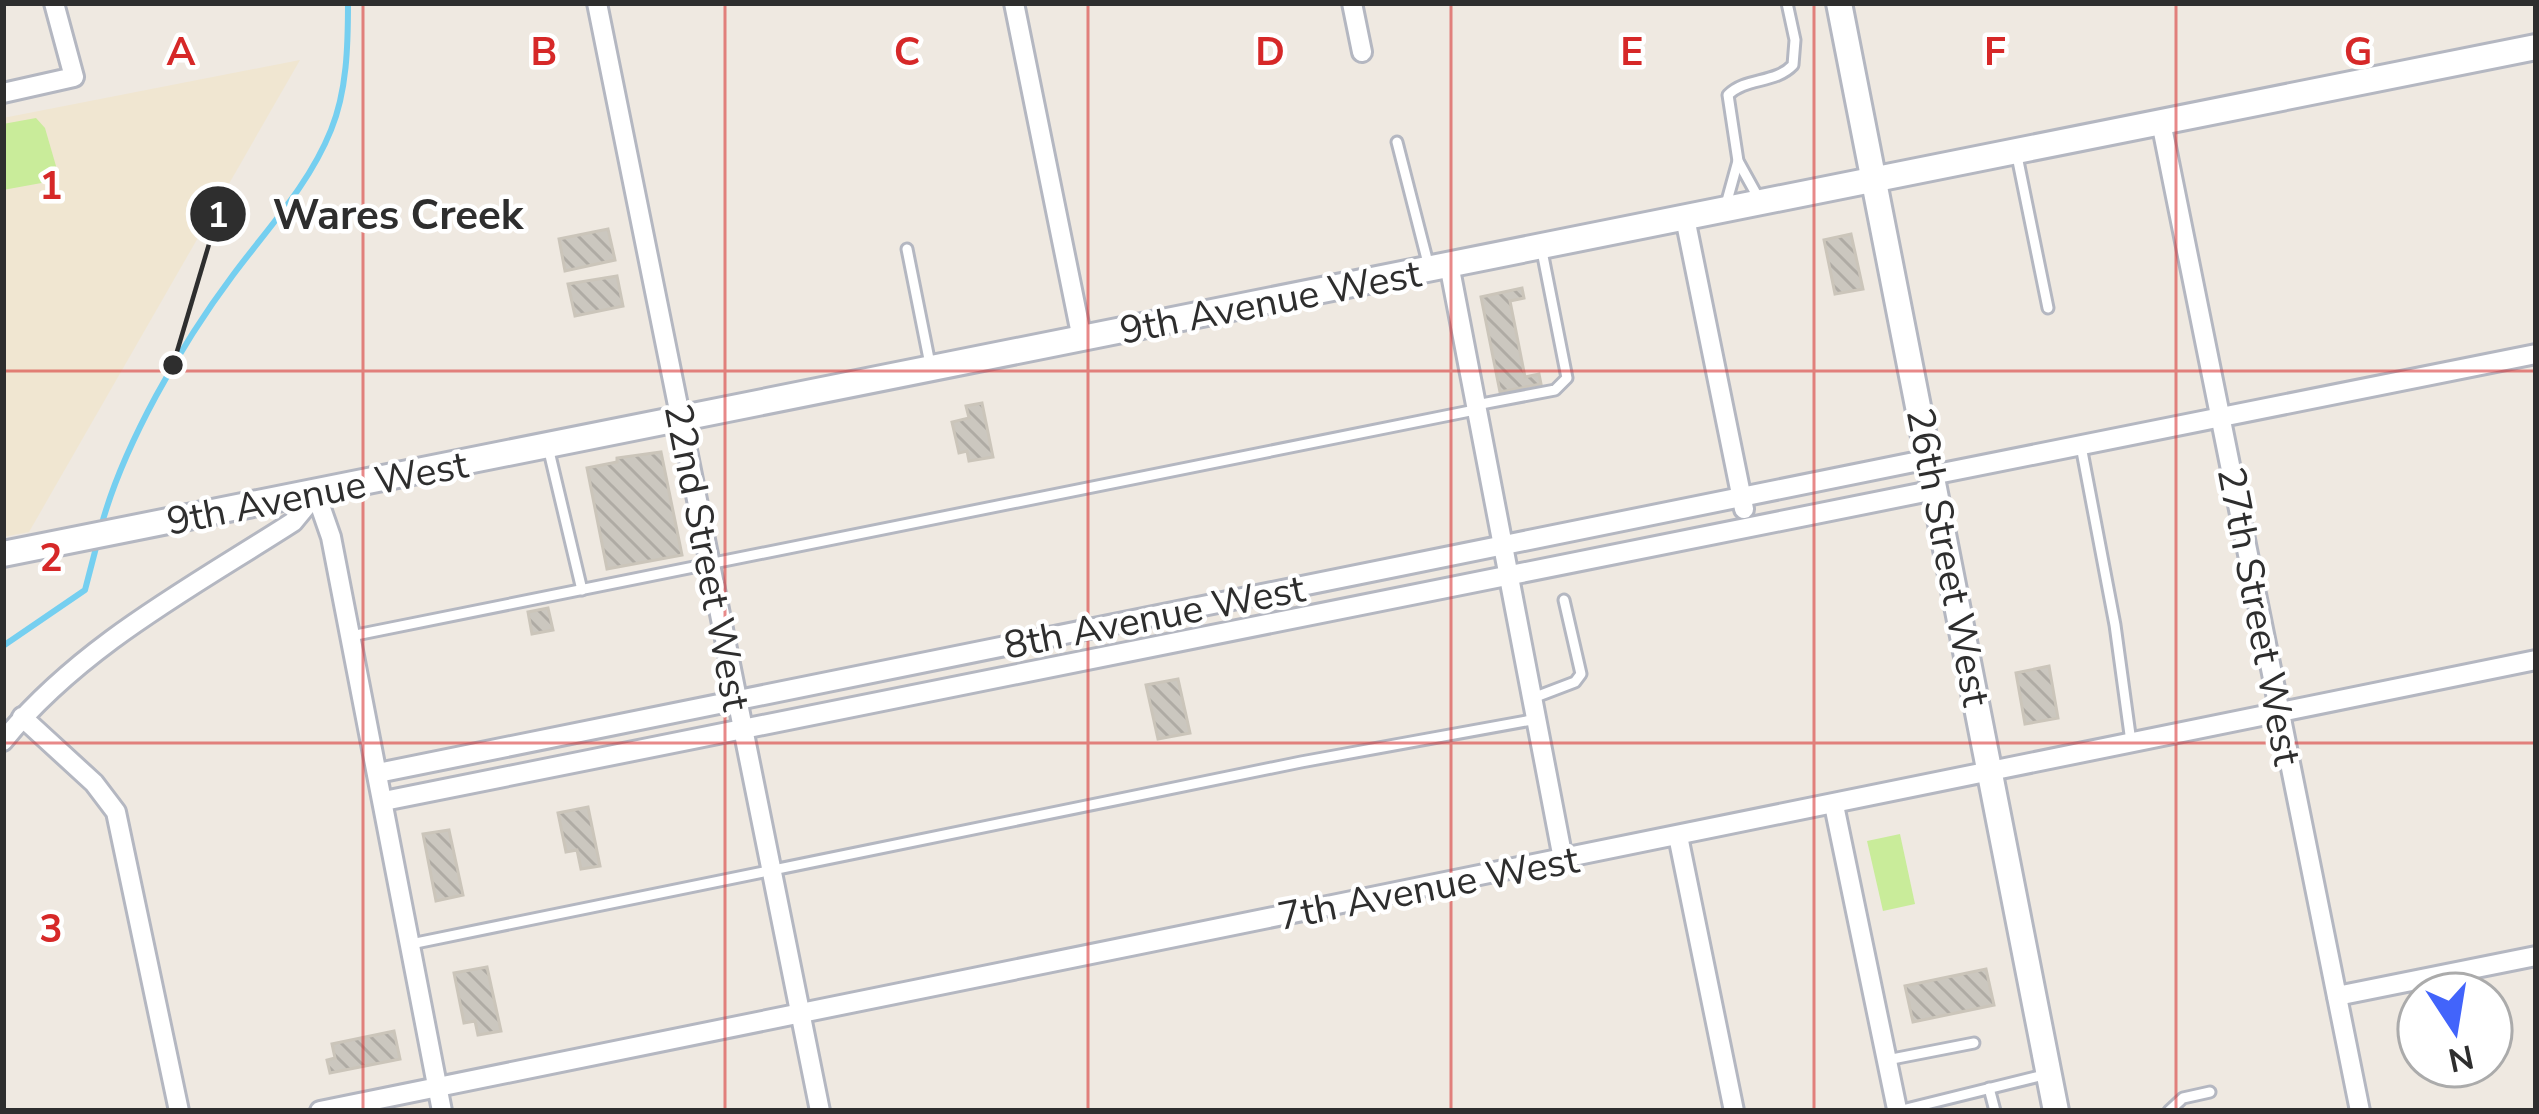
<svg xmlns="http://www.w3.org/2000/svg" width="2539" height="1114" viewBox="0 0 2539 1114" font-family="'Nunito Sans',sans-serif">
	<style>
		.education { fill: #f0e6d1 }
		.pitch { fill: #c9ec9a }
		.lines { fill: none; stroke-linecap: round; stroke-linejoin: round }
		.stream { stroke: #75cff0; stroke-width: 6 }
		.building { fill: url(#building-back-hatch); stroke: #cbc5ba; stroke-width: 3 }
		.service-casing { stroke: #b4b7c1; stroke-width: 15 }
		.minor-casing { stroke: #b4b7c1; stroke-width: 24 }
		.tertiary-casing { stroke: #b4b7c1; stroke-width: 30 }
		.service { stroke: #fff; stroke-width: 9 }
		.minor { stroke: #fff; stroke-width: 18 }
		.tertiary { stroke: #fff; stroke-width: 24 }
		.grid { fill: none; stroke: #d62828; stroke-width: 3; stroke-opacity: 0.55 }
		.labels { text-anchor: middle; stroke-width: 9; stroke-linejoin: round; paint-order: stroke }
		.street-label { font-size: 39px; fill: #2e2e2e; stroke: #fff }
		.grid-label { font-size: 39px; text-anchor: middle; font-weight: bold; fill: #d62828; stroke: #fff; stroke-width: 9; stroke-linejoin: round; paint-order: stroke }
		.leader { fill: none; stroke: #2e2e2e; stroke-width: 4.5 }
		.callout-dot { fill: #2e2e2e; stroke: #fff; stroke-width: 4.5 }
		.mark-label { font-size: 36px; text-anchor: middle; font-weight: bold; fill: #fff }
		.callout-label { font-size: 42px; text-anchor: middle; font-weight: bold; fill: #2e2e2e; stroke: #fff; stroke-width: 9; stroke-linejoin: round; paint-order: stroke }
	</style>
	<defs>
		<pattern id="building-back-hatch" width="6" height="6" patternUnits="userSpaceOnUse" patternTransform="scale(3)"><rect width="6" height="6" fill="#cbc7bf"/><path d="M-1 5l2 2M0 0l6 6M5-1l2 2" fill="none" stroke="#afaba4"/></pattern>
	</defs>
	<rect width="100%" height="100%" fill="#efe9e1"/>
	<path class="education" d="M300 60 29 532 3 537V118Z"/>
	<g class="pitch">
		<path d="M36 118 45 128 58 173 47 182 3 190V124Z"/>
		<path d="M1900 834 1915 904 1883 911 1867 841Z"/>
	</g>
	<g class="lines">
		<g class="stream">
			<path d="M101 527C123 445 182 343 233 275 268 228 309 185 331 130 347 91 348 45 348 3"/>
			<path d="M3 646 85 590 98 540"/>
		</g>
	</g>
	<g class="building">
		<path d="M608 229 615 260 565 271 559 239Z"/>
		<path d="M1851 234 1863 289 1835 294 1824 240Z"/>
		<path d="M617 276 623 306 575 316 568 284Z"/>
		<path d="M1522 288 1524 298 1510 301 1525 377 1539 374 1541 384 1500 392 1481 297Z"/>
		<path d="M982 403 993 457 969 461 967 451 959 453 952 422 969 418 966 406Z"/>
		<path d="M661 452 682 555 607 569 587 468 617 462V458Z"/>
		<path d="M548 608 553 630 532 634 528 612Z"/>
		<path d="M2049 666 2058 718 2025 724 2016 673Z"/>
		<path d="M1178 679 1190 733 1158 739 1146 685Z"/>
		<path d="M588 807 600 866 581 869 577 850 566 852 558 813Z"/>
		<path d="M449 830 463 895 436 901 423 834Z"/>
		<path d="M487 967 501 1031 478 1035 475 1021 464 1023 454 973Z"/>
		<path d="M1986 969 1994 1005 1913 1022 1905 986Z"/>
		<path d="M394 1031 400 1059 330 1073 327 1060 335 1058 332 1044Z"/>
	</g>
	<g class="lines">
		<defs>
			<g id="service">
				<path d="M1397 142 1428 263"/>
				<path d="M2017 156 2048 308"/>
				<path d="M1759 199 1738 161 1728 95C1746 77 1775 84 1793 65L1795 40 1787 3"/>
				<path d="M1725 208 1738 161"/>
				<path d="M907 249 930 364"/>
				<path d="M1476 405 1555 390 1567 378 1541 246"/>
				<path d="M2081 446 2115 625 2131 742"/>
				<path d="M548 447 582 590"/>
				<path d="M351 636 1475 410"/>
				<path d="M1533 698 1575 682 1581 674 1564 600"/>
				<path d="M411 944 1301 762 1537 719"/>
				<path d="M1887 1060 1974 1043"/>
				<path d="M1989 1088 1995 1111"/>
				<path d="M1898 1111 2048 1074"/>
				<path d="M2169 1111 2183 1098 2210 1092"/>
			</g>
			<g id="minor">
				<path d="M597 3 820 1111"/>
				<path d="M1014 3 1082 339"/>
				<path d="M1352 3 1362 52"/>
				<path d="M3 93 74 77 54 3"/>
				<path d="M2161 122 2360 1111"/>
				<path d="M1685 218 1744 509"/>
				<path d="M1449 264 1563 859"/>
				<path d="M1932 475 2536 354"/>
				<path d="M316 494 331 537 442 1111"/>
				<path d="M22 717 94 783 116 812 179 1111"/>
				<path d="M3 741C80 646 192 587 293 522L316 494"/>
				<path d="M378 773 1929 459"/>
				<path d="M384 801 1935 490"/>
				<path d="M1834 805 1897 1109"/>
				<path d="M1678 836 1734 1111"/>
				<path d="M2337 996 2536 956"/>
				<path d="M320 1111 2536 660"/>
			</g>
			<g id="tertiary">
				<path d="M1839 3 2056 1111"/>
				<path d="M3 554 2536 47"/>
			</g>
		</defs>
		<use href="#service" class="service-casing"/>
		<use href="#minor" class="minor-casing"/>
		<use href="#tertiary" class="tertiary-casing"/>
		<use href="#service" class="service"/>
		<use href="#minor" class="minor"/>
		<use href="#tertiary" class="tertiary"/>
	</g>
	<path class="grid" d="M363 3V1111M725 3V1111M1088 3V1111M1451 3V1111M1814 3V1111M2176 3V1111M3 371H2536M3 743H2536"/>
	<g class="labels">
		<g class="street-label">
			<text transform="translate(1270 301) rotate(-11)" y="14">9th Avenue West</text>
			<text transform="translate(317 492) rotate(-11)" y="14">9th Avenue West</text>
			<text transform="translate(708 557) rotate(79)" y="14">22nd Street West</text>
			<text transform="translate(1949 557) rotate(79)" y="14">26th Street West</text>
			<text transform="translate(1154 616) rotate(-11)" y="14">8th Avenue West</text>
			<text transform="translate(2260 616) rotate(79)" y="14">27th Street West</text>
			<text transform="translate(1428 887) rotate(-11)" y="14">7th Avenue West</text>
		</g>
	</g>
	<g class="grid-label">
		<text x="181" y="65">A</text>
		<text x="544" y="65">B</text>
		<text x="907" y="65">C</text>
		<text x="1270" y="65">D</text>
		<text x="1632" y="65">E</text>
		<text x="1995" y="65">F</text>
		<text x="2358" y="65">G</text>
		<text x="51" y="199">1</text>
		<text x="51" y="571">2</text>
		<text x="51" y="942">3</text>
	</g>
	<path class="leader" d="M173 365L218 214"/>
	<g class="callout-dot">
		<circle cx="173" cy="365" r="12"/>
		<circle cx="218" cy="214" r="30"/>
	</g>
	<g class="mark-label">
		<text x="218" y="227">1</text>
	</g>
	<g class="callout-label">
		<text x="398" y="229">Wares Creek</text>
	</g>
	<rect width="2539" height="1114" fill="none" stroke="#2e2e2e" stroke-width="12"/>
	<g transform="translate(2455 1030) rotate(168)"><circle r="57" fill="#ffffff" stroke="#ababab" stroke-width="3"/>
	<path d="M0-9L21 45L0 30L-21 45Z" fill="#4264fb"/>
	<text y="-18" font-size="33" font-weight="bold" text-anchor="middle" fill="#2e2e2e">N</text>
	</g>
</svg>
